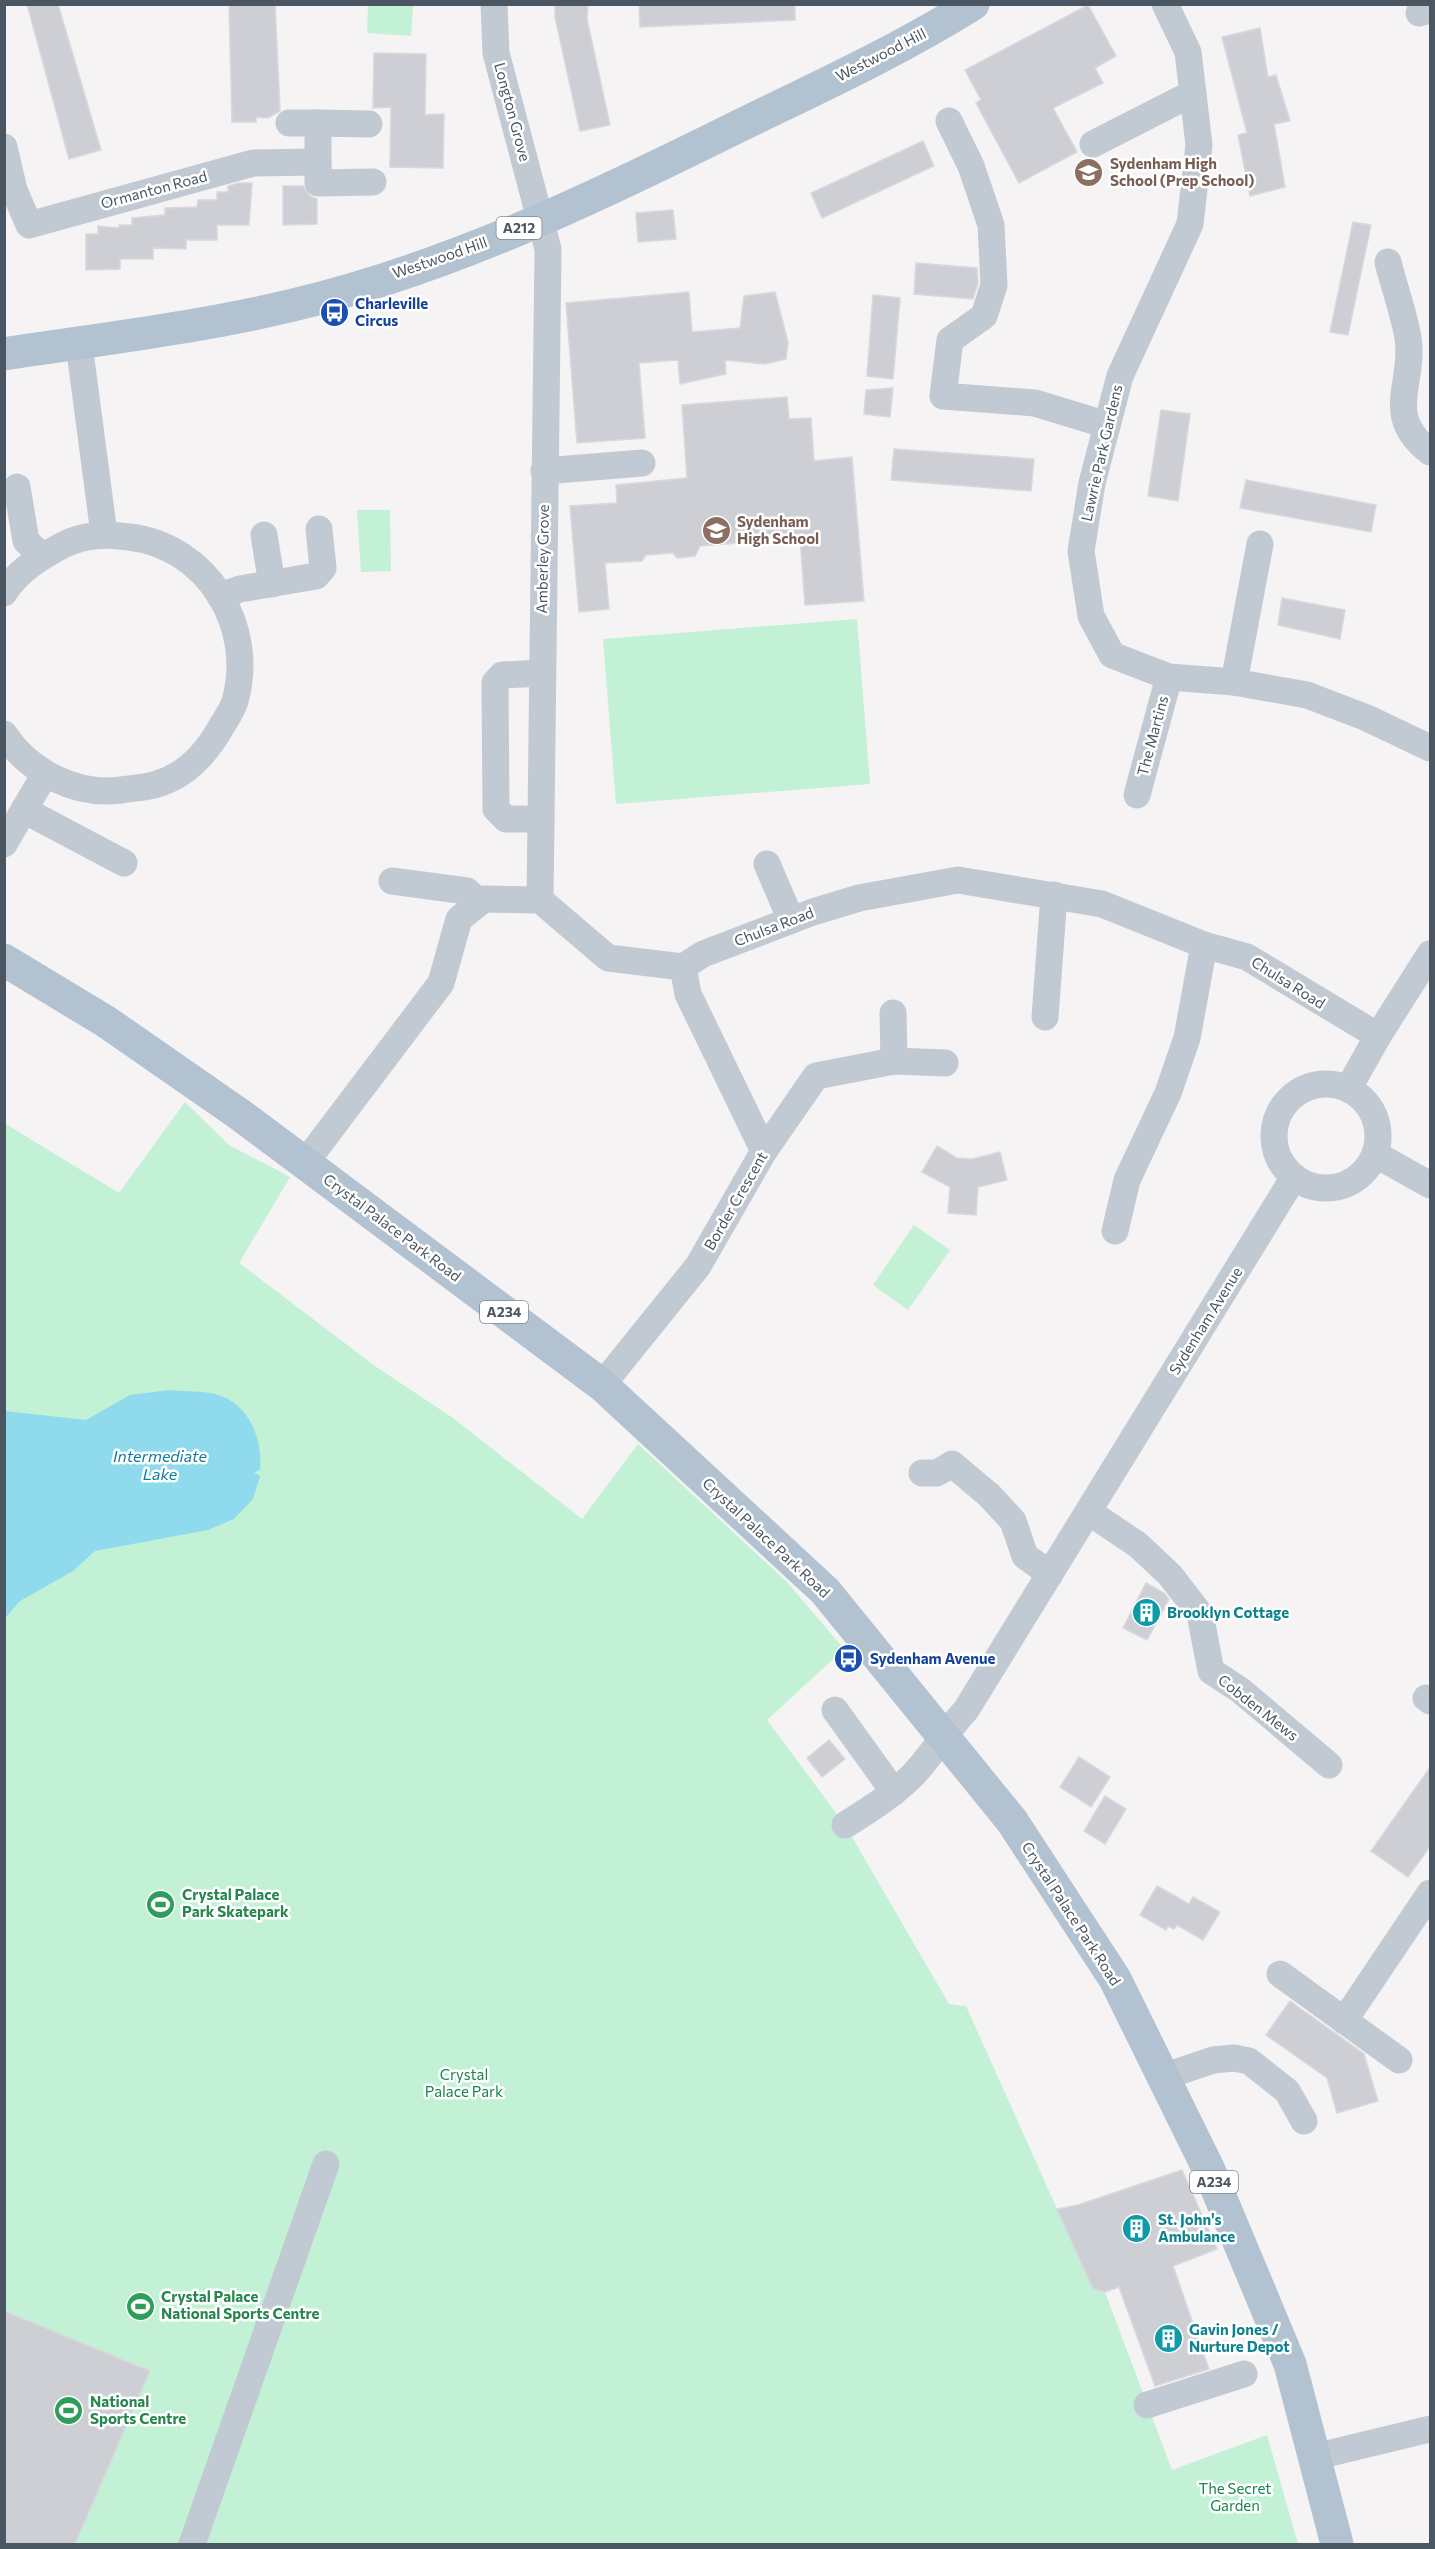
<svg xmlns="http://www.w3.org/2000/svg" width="1435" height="2549" viewBox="0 0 1435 2549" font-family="Commissioner,sans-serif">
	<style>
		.green { fill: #c3f1d5 }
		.water { fill: #90daee }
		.building { fill: #cdcfd5; stroke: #d7d9de; stroke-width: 1.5 }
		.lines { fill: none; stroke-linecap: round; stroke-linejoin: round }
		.minor { stroke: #c1cad2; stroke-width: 27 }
		.major { stroke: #b3c2d1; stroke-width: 33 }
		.labels { text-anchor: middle; stroke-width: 5; stroke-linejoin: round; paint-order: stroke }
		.shield { fill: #fff; stroke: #808990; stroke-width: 1.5 }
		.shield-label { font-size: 14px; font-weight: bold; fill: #4a5661 }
		.street-label { font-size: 15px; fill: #4a5661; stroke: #fff }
		.education-label { font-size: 15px; font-weight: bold; fill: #785e54; stroke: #fff; text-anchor: start }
		.transit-label { font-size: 15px; font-weight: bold; fill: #164399; stroke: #fff; text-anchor: start }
		.culture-label { font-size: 15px; font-weight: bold; fill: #0d838f; stroke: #fff; text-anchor: start }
		.leisure-label { font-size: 15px; font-weight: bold; fill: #27864d; stroke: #fff; text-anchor: start }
		.park-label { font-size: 15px; fill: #17864f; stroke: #fff }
		.water-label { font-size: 16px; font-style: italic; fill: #0c7c9b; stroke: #fff }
	</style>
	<rect width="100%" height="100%" fill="#f5f3f3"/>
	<g class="green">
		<path d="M368 5H413L411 36 367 33Z"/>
		<path d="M357 510H390L391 571 361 572Z"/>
		<path d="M857 619 870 784 616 804 603 639Z"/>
		<path d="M185 1102 229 1145 290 1177 239 1263 375 1366 453 1418 582 1519 638 1444 787 1582 844 1649 767 1720 845 1825 949 2004 966 2006 1093 2289 1105 2292 1172 2470 1267 2435 1298 2544H5L4 1123 119 1193Z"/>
		<path d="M914 1225 950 1250 908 1310 873 1285Z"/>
	</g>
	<path class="water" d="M169 1390C185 1392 206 1390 221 1396 251 1407 263 1442 260 1470L254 1472 260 1476 253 1499 234 1519 208 1530 95 1551 73 1571 20 1601 5 1618V1411L86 1420 130 1395Z"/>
	<g class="building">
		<path d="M27 4H58L101 150 69 159Z"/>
		<path d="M229 4H275L280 111 268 118 256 117V122H232Z"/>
		<path d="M555 4H588L587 19 610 125 580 131 555 17Z"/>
		<path d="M639 4H795V20L640 27Z"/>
		<path d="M1088 5 1116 56 1095 68 1103 83 1053 108 1077 152 1019 183 976 103 981 100 965 70Z"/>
		<path d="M1260 28 1268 77 1276 75 1290 121 1274 124 1285 187 1250 196 1238 135 1247 133 1222 37Z"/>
		<path d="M374 53 426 54 425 115 444 114 443 168 390 167 391 107 373 108Z"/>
		<path d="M923 141 934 166 822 218 811 193Z"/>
		<path d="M238 183H252L249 225H217V240H186V249L153 248V259H120V269L86 270V234H98V226L119 228V225H132V218L165 215V208L197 207 198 200H217V192H228V186Z"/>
		<path d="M283 186H303L310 196 317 199V224L283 225Z"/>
		<path d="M673 210 676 239 638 242 636 213Z"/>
		<path d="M1353 222 1371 225 1348 335 1330 332Z"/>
		<path d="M916 263 977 268 978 283 973 299 914 294Z"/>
		<path d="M689 292 692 332 740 328 744 296 775 292 788 342 786 359 765 364 725 360 726 374 680 384 678 360 639 363 645 438 577 443 566 303Z"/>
		<path d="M873 295 900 298 893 379 867 376Z"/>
		<path d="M893 388 890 417 864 414 866 390Z"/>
		<path d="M787 397 789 419 811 418 814 461 852 457 864 601 805 605 800 538 700 546 695 556 677 558 673 553 646 555 642 561 605 563 609 609 579 612 570 506 617 503 616 485 687 478 682 405Z"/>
		<path d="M1161 410 1190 414 1178 501 1148 496Z"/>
		<path d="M894 449 1034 459 1031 491 891 480Z"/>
		<path d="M1246 480 1376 505 1371 532 1240 508Z"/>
		<path d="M1282 598 1345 610 1340 639 1278 625Z"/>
		<path d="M937 1146 957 1158 972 1159 1000 1152 1007 1180 978 1187 976 1215 948 1213 950 1187 922 1172Z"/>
		<path d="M1146 1583 1164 1593 1169 1599 1147 1640 1123 1628Z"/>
		<path d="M829 1740 845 1759 822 1777 807 1758Z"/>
		<path d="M1079 1757 1110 1777 1091 1807 1060 1787Z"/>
		<path d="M1431 1766V1845L1408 1877 1371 1851Z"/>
		<path d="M1105 1796 1126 1809 1105 1844 1084 1831Z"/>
		<path d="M1157 1886 1189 1904 1193 1897 1220 1912 1203 1940 1177 1925 1174 1929 1168 1926 1166 1930 1140 1915Z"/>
		<path d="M1290 2001 1364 2054 1378 2101 1337 2113 1327 2078 1266 2035Z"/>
		<path d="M1182 2170 1217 2249 1173 2266 1209 2369 1155 2386 1119 2287 1105 2292 1093 2289 1057 2209 1078 2205Z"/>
		<path d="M4 2311 150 2371 75 2544H4Z"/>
	</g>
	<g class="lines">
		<g class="minor">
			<path d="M494 4 496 53 548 249 540 900"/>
			<path d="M1165 4 1188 52 1199 145 1190 224 1120 376 1092 483 1081 551 1091 616 1112 655 1169 677 1234 682 1307 695 1367 718 1430 748"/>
			<path d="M1419 13 1430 10"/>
			<path d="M949 121 971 166 991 225 994 285 984 316 950 340 943 396 1035 403 1107 425"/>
			<path d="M289 123H318"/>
			<path d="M1093 144 1193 93"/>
			<path d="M4 147 14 190 4 191"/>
			<path d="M318 162V183L373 182"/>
			<path d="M14 190 29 225 253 163 318 162V123L369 124"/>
			<path d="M1388 262C1394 287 1404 313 1408 338 1415 384 1382 415 1430 452"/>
			<path d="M79 344 104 534"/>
			<path d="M544 471 642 463"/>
			<path d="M17 487 26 541 42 556"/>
			<path d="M264 535 272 584"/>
			<path d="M4 593C18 570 41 557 63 545 85 534 106 534 129 537 208 546 256 627 235 701 232 711 225 720 220 729 206 753 185 776 157 784 146 788 132 788 121 790 76 796 29 772 4 734"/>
			<path d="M220 596 240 589 316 576 323 568 319 529"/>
			<path d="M1234 682 1260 544"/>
			<path d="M1137 795 1169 677"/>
			<path d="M24 810 124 863"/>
			<path d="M541 819H506L496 809 495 683 502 675 542 673"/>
			<path d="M4 844 45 774"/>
			<path d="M767 864 791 920"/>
			<path d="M392 881 467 891 480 902"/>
			<path d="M683 967 688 994 764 1151"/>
			<path d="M893 1013 894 1061"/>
			<path d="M1045 1017 1054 895"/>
			<circle cx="1326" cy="1136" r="52"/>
			<path d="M1348 1089 1378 1036 1430 954"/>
			<path d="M1375 1154 1430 1185"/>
			<path d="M305 1163 441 983 459 919 484 899 540 900 608 958 683 967 703 954 813 912 859 898 958 880 1102 904 1204 945 1247 957 1378 1036"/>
			<path d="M1115 1231 1127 1180 1168 1093 1187 1038 1204 945"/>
			<path d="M602 1385 698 1266 764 1151 816 1076 894 1061 945 1063"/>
			<path d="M922 1473H937L952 1464 989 1495 1013 1521 1025 1556 1050 1574"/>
			<path d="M1089 1512 1138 1545 1170 1575 1200 1614 1211 1671 1240 1690 1329 1765"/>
			<path d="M1426 1698 1430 1701"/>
			<path d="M835 1710 894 1792"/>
			<path d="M845 1825C869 1810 893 1795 913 1775 931 1756 947 1730 966 1710L1294 1177"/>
			<path d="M1280 1974 1399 2060"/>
			<path d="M1344 2021 1430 1893"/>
			<path d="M1163 2077 1213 2060 1234 2058 1249 2061 1287 2091 1304 2121"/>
			<path d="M1147 2405 1244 2374"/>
			<path d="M1314 2457 1430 2429"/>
			<path d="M192 2544 326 2164"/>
		</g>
		<g class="major">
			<path d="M4 354C101 339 198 328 293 305 447 269 596 197 737 127 817 88 898 51 973 4"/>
			<path d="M4 960 105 1021 239 1114 602 1385 825 1591 1012 1821 1115 1979 1209 2170 1290 2364 1337 2544"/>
		</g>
	</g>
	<defs>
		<symbol id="school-disc" viewBox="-11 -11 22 22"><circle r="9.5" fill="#8d6e63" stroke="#fff"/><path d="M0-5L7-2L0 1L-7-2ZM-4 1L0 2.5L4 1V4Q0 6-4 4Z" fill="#fff"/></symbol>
		<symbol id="bus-disc" viewBox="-11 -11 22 22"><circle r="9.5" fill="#1a4fb4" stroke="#fff"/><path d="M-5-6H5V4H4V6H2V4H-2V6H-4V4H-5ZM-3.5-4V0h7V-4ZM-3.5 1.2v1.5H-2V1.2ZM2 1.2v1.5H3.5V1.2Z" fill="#fff"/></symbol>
		<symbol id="building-disc" viewBox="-11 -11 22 22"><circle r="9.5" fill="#0f9aa8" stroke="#fff"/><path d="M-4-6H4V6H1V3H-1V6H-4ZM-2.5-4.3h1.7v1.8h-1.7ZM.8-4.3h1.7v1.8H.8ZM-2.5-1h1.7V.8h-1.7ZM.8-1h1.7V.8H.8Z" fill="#fff"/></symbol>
		<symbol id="stadium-disc" viewBox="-11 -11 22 22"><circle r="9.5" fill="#2e9e5b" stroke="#fff"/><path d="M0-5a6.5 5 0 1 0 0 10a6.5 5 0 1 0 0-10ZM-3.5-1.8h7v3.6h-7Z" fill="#fff"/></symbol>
	</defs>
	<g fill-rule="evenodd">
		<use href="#school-disc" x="1072" y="156" width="33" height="33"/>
		<use href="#bus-disc" x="318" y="296" width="33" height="33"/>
		<use href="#school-disc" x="700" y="514" width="33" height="33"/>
		<use href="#building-disc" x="1130" y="1596" width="33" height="33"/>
		<use href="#bus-disc" x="832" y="1642" width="33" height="33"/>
		<use href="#stadium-disc" x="144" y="1888" width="33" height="33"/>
		<use href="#building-disc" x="1120" y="2212" width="33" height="33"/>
		<use href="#stadium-disc" x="124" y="2290" width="33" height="33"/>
		<use href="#building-disc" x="1152" y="2322" width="33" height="33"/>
		<use href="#stadium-disc" x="52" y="2394" width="33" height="33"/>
	</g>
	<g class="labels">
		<g class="shield">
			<rect x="496.5" y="217" width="45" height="22" rx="4.5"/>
			<rect x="480" y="1301" width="48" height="22" rx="4.5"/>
			<rect x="1190" y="2171" width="48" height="22" rx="4.5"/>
		</g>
		<g class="shield-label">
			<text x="519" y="233">A212</text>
			<text x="504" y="1317">A234</text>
			<text x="1214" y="2187">A234</text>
		</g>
		<g class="street-label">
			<text transform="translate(881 55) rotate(-27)" y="5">Westwood Hill</text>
			<text transform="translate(512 112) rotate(75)" y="5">Longton Grove</text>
			<text transform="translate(154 190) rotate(-15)" y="5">Ormanton Road</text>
			<text transform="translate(440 258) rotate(-19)" y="5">Westwood Hill</text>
			<text transform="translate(1102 453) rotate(-77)" y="5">Lawrie Park Gardens</text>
			<text transform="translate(543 559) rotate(-89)" y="5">Amberley Grove</text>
			<text transform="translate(1153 736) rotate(-75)" y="5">The Martins</text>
			<text transform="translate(774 927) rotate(-21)" y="5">Chulsa Road</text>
			<text transform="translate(1288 983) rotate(32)" y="5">Chulsa Road</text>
			<text transform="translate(736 1201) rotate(-60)" y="5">Border Crescent</text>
			<text transform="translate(392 1228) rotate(37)" y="5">Crystal Palace Park Road</text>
			<text transform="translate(1206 1321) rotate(-58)" y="5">Sydenham Avenue</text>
			<text transform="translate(766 1538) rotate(43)" y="5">Crystal Palace Park Road</text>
			<text transform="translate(1258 1708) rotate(38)" y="5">Cobden Mews</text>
			<text transform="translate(1071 1914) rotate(57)" y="5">Crystal Palace Park Road</text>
		</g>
		<g class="education-label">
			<text x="1110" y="169">Sydenham High<tspan x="1110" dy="17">School (Prep School)</tspan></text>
			<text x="737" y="527">Sydenham<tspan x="737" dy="17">High School</tspan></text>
		</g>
		<g class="transit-label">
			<text x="355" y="309">Charleville<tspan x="355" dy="17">Circus</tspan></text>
			<text x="870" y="1664">Sydenham Avenue</text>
		</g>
		<g class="culture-label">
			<text x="1167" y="1618">Brooklyn Cottage</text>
			<text x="1158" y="2225">St. John's<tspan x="1158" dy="17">Ambulance</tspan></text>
			<text x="1189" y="2335">Gavin Jones /<tspan x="1189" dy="17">Nurture Depot</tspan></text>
		</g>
		<g class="leisure-label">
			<text x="182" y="1900">Crystal Palace<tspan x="182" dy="17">Park Skatepark</tspan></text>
			<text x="161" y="2302">Crystal Palace<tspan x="161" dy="17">National Sports Centre</tspan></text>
			<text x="90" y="2407">National<tspan x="90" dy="17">Sports Centre</tspan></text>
		</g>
		<g class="park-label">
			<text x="464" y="2080">Crystal<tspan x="464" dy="17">Palace Park</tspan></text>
			<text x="1235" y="2494">The Secret<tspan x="1235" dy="17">Garden</tspan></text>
		</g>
		<g class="water-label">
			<text x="160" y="1462">Intermediate<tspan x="160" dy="18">Lake</tspan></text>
		</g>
	</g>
	<rect width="1435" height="2549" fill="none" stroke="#4a5661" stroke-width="12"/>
</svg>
